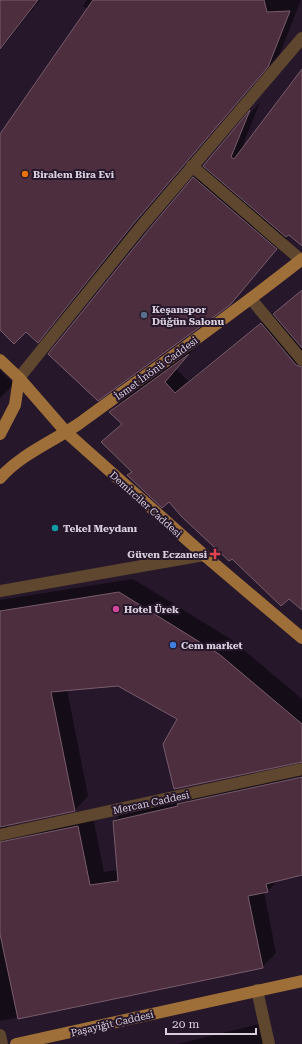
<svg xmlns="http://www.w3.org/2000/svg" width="302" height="1044" viewBox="0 0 302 1044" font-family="'Roboto Serif',serif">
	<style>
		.shadow { fill: #0007 }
		.building { fill: #4c2e3e; stroke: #795d6c }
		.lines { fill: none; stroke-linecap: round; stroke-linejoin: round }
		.minor { stroke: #5e472e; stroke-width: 12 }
		.major { stroke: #9e6f38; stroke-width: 12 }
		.food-dot { fill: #e8710a; stroke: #26172b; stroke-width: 1.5 }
		.service-dot { fill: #5c6f8a; stroke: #26172b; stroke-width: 1.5 }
		.culture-dot { fill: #0f9aa8; stroke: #26172b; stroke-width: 1.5 }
		.health-dot { fill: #e0444e; stroke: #26172b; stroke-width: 1.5 }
		.hotel-dot { fill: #d1479c; stroke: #26172b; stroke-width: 1.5 }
		.shop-dot { fill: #3f7fe0; stroke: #26172b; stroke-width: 1.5 }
		.labels { text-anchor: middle; stroke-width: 4; stroke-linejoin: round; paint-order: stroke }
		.poi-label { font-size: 10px; font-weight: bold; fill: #d8cedc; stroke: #26172b; text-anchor: start }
		.street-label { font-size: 10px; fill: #d8cedc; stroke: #26172b }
	</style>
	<rect width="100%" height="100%" fill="#26172b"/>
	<g class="shadow">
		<path d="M0 0H40L0 50Z"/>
		<path d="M87 0H301L280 53 146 210 50 330 38 342 26 331 0 329V137L88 9 83 6Z"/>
		<path d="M302 71V245L290 235 281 246 279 244 235 297 147 233 260 102 243 145 245 146Z"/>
		<path d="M302 289V609L169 501 129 475 133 471 115 430 122 424 110 412 122 399 196 346 176 369 188 381 274 312 275 313Z"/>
		<path d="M0 370 14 384 0 398Z"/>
		<path d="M133 579 232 640 302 699V761L178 719 118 684 67 690 88 796 75 810 7 825 8 827 16 829 92 812 104 872 118 870 114 821 128 807 302 766V874L278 880 268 891 264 892 276 953 262 967 0 1021V600Z"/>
		<path d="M259 1024 264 1044H178Z"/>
	</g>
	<g class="building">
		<path d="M0 0H38L0 49Z"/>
		<path d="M93 0H264L267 12 290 11 268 67 134 223 38 343 26 332 14 344 0 330V134Z"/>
		<path d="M302 69V246L289 235 286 237 203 166 250 110 231 157 234 159Z"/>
		<path d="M193 177 277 249 230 305 98 401 48 354 146 233Z"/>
		<path d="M302 290V348L273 314Z"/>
		<path d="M261 323 296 365 302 367V610L289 599 281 606 232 559 229 561 182 517 169 502 162 508 127 475 132 472 101 442 122 424 109 412 189 354 165 382 175 393Z"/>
		<path d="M119 592 219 654 302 724V762L174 789 163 744 177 719 118 686 51 692 75 811 0 827V611Z"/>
		<path d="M302 777V875L266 884 268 892 248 896 263 968 18 1019 0 934V842L78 826 90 885 118 881 113 821 178 806 177 804Z"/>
	</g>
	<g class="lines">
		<g class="minor">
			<path d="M192 166 301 260"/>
			<path d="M251 299 302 360"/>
			<path d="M19 378 140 228 302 38"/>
			<path d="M0 591 204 555"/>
			<path d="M0 835 302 769"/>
			<path d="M257 990 269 1044"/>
			<path d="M0 1035 2 1044"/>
		</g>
		<g class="major">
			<path d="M0 360 19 378 66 432 204 555 302 638"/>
			<path d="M0 434 15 405 19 378"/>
			<path d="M0 478C21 454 54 441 80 423 154 369 230 316 302 259"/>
			<path d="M16 1044 302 981"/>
		</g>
	</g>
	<circle class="food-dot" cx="25" cy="174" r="4"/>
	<circle class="service-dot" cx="144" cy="315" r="4"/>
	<circle class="culture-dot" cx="55" cy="528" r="4"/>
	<path class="health-dot" d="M213 548h4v4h4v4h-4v4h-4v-4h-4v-4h4z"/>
	<circle class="hotel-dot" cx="116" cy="609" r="4"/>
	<circle class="shop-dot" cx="173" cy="645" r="4"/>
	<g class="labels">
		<g class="poi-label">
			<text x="33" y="178">Biralem Bira Evi</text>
			<text x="152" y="313">Keşanspor<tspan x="152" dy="12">Düğün Salonu</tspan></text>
			<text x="63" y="532">Tekel Meydanı</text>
			<text x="207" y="558" text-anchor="end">Güven Eczanesi</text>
			<text x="124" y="613">Hotel Ürek</text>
			<text x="181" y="649">Cem market</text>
		</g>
		<g class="street-label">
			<text transform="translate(156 368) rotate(-36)" y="4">İsmet İnönü Caddesi</text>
			<text transform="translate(146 504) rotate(42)" y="4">Demirciler Caddesi</text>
			<text transform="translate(151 802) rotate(-12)" y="4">Mercan Caddesi</text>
			<text transform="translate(112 1023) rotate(-13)" y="4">Paşayiğit Caddesi</text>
		</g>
	</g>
	<path d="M166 1028v6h90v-6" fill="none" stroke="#d8cedc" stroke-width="2"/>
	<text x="172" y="1028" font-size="12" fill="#d8cedc" stroke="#26172b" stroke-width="3" paint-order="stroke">20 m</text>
</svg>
